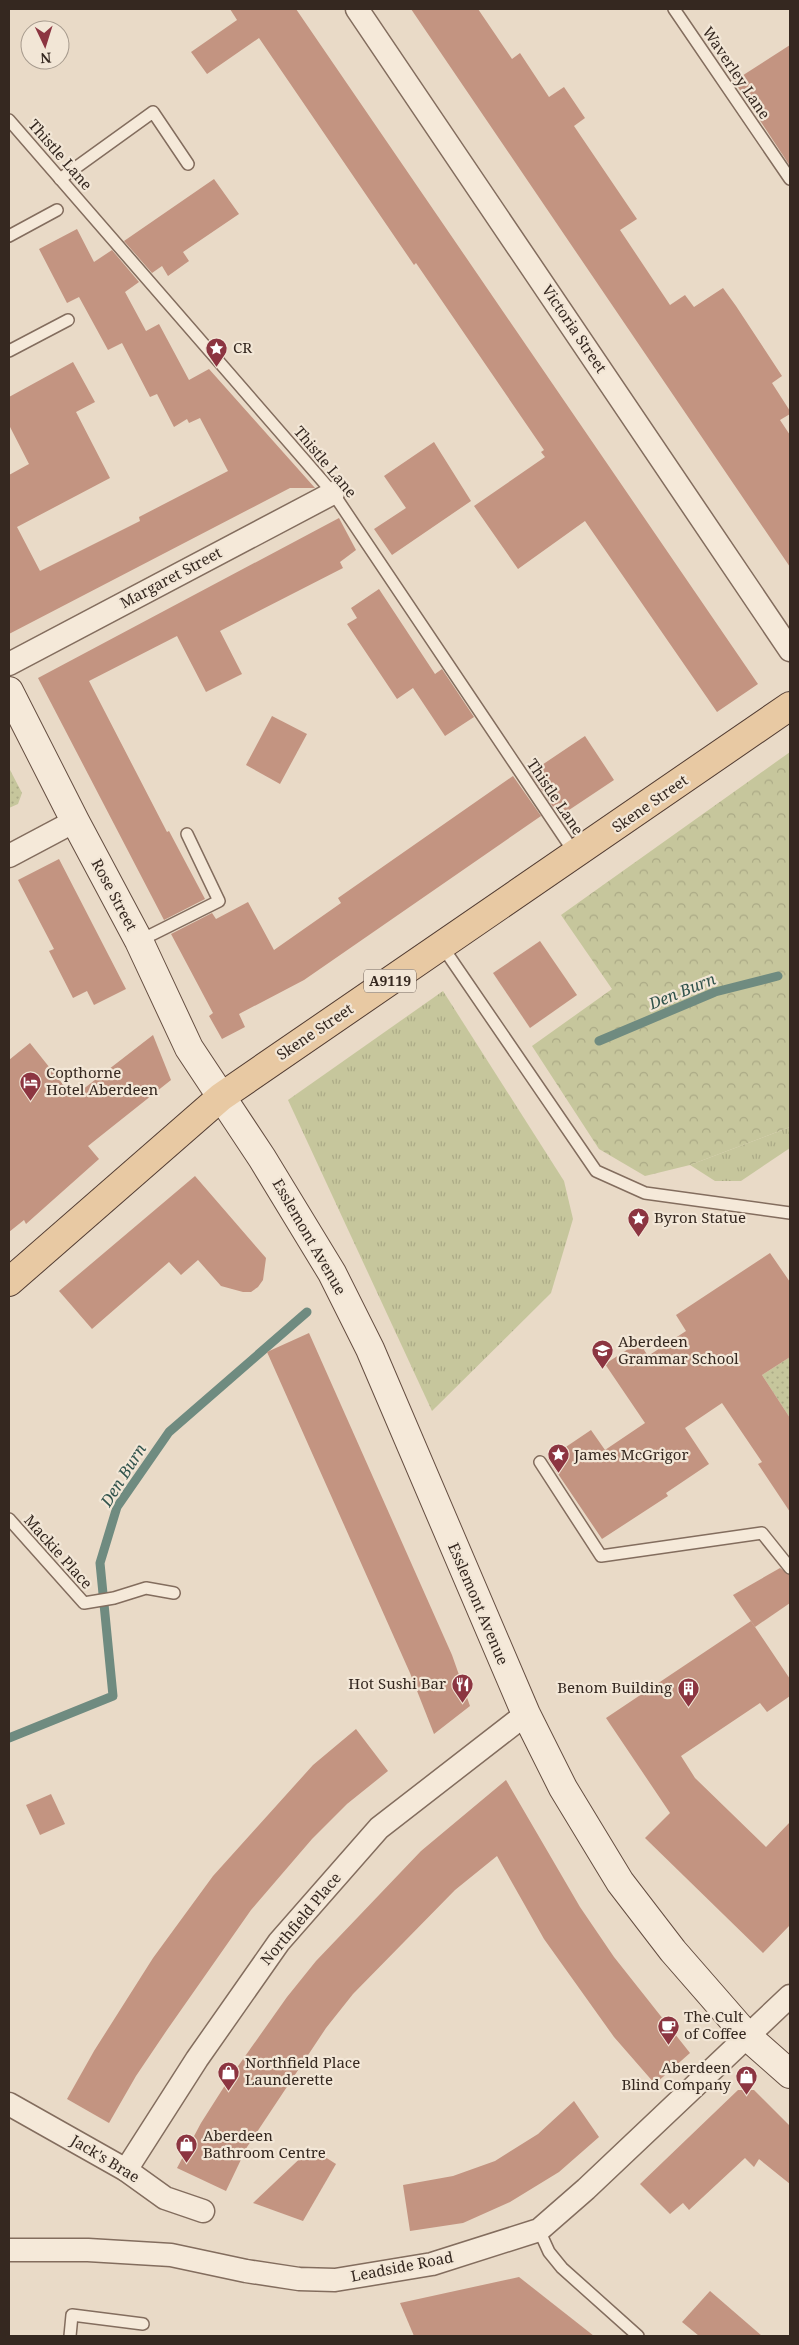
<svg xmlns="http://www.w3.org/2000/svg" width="799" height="2345" viewBox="0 0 799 2345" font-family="'Noto Serif',serif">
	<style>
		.grass { fill: url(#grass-tufts) }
		.forest { fill: url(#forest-crowns) }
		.park { fill: url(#park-dots) }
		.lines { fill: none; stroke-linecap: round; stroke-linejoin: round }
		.stream { stroke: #6f8b80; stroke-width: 9 }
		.building { fill: #c39481 }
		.lane-casing { stroke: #836d5e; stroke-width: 14 }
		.street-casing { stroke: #836d5e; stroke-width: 25 }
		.secondary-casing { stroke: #654e41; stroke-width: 30 }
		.primary-casing { stroke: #523c32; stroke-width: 30 }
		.lane { stroke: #f5e9d9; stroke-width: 11 }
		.street { stroke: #f5e9d9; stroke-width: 22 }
		.secondary { stroke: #f5e9d9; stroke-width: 28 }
		.primary { stroke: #e8c9a3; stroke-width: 28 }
		.labels { text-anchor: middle; stroke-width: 4.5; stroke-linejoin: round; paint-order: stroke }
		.shield { fill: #f2e6d6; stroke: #6e6157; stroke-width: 1 }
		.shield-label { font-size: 14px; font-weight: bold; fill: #352820 }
		.street-label { font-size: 15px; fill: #352820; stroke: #f2e6d6 }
		.poi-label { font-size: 15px; fill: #352820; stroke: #f2e6d6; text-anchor: start }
		.water-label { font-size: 16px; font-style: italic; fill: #31534c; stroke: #f2e6d6 }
	</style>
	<defs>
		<pattern id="grass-tufts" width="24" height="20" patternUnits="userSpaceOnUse" patternTransform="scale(1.25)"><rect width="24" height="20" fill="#c6c69c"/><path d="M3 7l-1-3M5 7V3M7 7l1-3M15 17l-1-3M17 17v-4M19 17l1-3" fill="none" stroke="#abaa86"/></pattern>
		<pattern id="forest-crowns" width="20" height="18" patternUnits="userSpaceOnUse" patternTransform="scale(1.25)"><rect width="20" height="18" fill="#c6c69c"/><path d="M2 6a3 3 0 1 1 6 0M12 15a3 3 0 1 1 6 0" fill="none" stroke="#abaa86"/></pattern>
		<pattern id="park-dots" width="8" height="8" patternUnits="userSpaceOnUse" patternTransform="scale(1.25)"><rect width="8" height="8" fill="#c6c69c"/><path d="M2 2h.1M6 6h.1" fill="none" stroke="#abaa86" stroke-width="1.8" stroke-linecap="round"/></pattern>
	</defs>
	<rect width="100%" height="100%" fill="#e9dac7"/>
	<g class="grass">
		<path d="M443 991 564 1181 573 1219 551 1293 432 1411 288 1100Z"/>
		<path d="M790 1127V1148L741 1181H715L690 1165Z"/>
	</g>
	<path class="forest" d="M790 752V1127L690 1165 645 1176 599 1149 532 1046 612 989 561 915Z"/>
	<g class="park">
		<path d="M9 768 22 793 18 804 9 808Z"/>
		<path d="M790 1357V1418L762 1375Z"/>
	</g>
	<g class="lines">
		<g class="stream">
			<path d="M599 1041 715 992 778 976"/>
			<path d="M9 1738 113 1696 100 1563 117 1507 169 1432 307 1312"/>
		</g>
	</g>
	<g class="building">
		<path d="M230 9H296L758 684 717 712 585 521 518 569 474 506 545 457 541 452 544 450 416 263 414 265 259 38 207 74 191 52 237 20Z"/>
		<path d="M411 9H478L512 59 520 53 549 97 564 87 585 118 574 126 637 219 620 230 670 305 685 295 694 307 723 288 736 306 782 376 772 383 790 411V414L780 420 790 435V567Z"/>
		<path d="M790 45V166L734 81Z"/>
		<path d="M214 179 239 214 183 252 189 261 168 276 162 266 152 273 124 241Z"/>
		<path d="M77 229 94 262 112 250 139 282 125 292 146 331 159 324 189 380 209 369 315 488H290L9 634V475L29 464 9 425V397L73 362 95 402 76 412 110 478 17 527 40 571 140 521 139 517 228 471 200 418 189 423 187 419 174 427 157 394 150 397 122 343 108 350 79 297 67 303 39 249Z"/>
		<path d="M434 442 471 501 392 555 374 529 406 508 384 476Z"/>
		<path d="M339 518 356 550 340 562 343 568 220 631 242 674 206 692 177 636 89 681 167 832 169 831 205 899 164 920 38 678Z"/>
		<path d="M379 589 435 674 442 669 474 717 445 736 413 688 397 699 347 624 357 618 351 608Z"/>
		<path d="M272 716 307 734 280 784 246 765Z"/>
		<path d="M585 736 614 780 566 812 559 803 553 807 530 773Z"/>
		<path d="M513 776 541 816 304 980 239 1014 245 1027 222 1039 209 1016 213 1013 171 934 212 913 216 919 248 902 274 950 341 903 338 898Z"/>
		<path d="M59 859 126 989 94 1005 87 991 73 998 49 951 54 949 18 880Z"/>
		<path d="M540 941 577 995 530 1028 493 973Z"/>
		<path d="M153 1035 171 1080 88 1146 99 1159 26 1224 24 1220 9 1232V1060L30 1043 73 1097Z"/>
		<path d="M195 1176 266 1258 263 1280 258 1287 251 1292H243L221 1286 198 1260 181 1275 169 1262 92 1329 59 1291Z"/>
		<path d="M770 1253 790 1282V1357L762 1375 790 1418V1512L758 1464 762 1462 722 1403 685 1428 709 1464 666 1493 668 1496 602 1539 548 1459 591 1430 605 1450 645 1423 605 1364 639 1342 648 1356 686 1331 676 1315Z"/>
		<path d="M309 1333 452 1655 470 1706 434 1734 410 1673 267 1352Z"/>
		<path d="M780 1568 790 1575V1603L755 1627 733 1595Z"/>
		<path d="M751 1621 790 1679V1696L767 1712 760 1703 681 1756 695 1778 766 1847 790 1822V1925L763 1953 645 1838 670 1813 606 1718Z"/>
		<path d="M356 1729 388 1771 347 1804 312 1839 251 1910 167 2030 136 2076 109 2123 67 2099 94 2051 153 1958 213 1876 313 1765Z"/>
		<path d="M506 1780 580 1907 614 1957 690 2053 655 2084 614 2037 544 1939 497 1856 455 1890 353 1994 326 2028 247 2147 226 2191 177 2168 201 2123 229 2079 287 1997 316 1961 421 1851Z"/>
		<path d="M51 1794 65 1824 40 1835 26 1805Z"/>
		<path d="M738 2090H754L790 2126V2184L759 2159 754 2167 745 2158 689 2210 683 2203 670 2214 640 2184Z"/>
		<path d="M574 2101 599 2137 559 2172 510 2202 463 2223 410 2231 403 2185 453 2176 495 2161 538 2134Z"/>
		<path d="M311 2148 336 2164 303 2221 253 2203Z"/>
		<path d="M519 2277 594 2336H414L400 2303Z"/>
		<path d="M710 2291 762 2336H699L682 2322Z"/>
	</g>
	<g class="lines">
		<defs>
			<g id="lane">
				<path d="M674 9 790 179"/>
				<path d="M9 120 333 493 576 855"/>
				<path d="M60 179 153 112 188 164"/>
				<path d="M9 236 57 210"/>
				<path d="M9 351 68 320"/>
				<path d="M139 941 219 901 187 834"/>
				<path d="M442 946 596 1171 645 1193 790 1213"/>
				<path d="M540 1462 601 1556 762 1533 790 1568"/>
				<path d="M9 1519 84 1603 114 1598 146 1588 174 1593"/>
				<path d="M539 2230 549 2252 562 2268 638 2336"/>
				<path d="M70 2336 72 2315 143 2324"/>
			</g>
			<g id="street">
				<path d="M357 9 790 650"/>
				<path d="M9 664 333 493"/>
				<path d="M9 856 75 821"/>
				<path d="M9 2104 126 2170 165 2198 203 2211"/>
				<path d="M126 2170 197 2059 279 1942 379 1828 526 1714"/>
				<path d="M9 2250H88L171 2255 246 2271 299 2279 335 2280 432 2264 539 2230 586 2189 790 1996"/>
			</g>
			<path id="secondary" d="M9 691 75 821 139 941 189 1048 262 1158 332 1273 370 1349 526 1714 563 1788 620 1882 673 1951 748 2037 790 2074"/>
			<path id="primary" d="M9 1282 221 1097 790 706"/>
		</defs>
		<use href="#lane" class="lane-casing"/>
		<use href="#street" class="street-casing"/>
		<use href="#secondary" class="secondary-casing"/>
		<use href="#primary" class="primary-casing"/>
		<use href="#lane" class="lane"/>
		<use href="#street" class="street"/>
		<use href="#secondary" class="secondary"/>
		<use href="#primary" class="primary"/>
	</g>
	<defs>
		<symbol id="sight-pin" viewBox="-11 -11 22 30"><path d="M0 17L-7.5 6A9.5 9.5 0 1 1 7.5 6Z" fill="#8c3541" stroke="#f2e6d6"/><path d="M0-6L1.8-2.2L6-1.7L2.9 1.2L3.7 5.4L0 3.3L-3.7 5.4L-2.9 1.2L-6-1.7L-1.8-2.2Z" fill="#fff"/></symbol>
		<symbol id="hotel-pin" viewBox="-11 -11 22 30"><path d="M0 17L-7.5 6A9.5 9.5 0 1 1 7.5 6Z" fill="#8c3541" stroke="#f2e6d6"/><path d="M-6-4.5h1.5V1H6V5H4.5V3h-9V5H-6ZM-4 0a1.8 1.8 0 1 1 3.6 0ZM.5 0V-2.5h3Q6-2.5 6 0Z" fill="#fff"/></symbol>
		<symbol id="school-pin" viewBox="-11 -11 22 30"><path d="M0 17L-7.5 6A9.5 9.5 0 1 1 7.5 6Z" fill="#8c3541" stroke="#f2e6d6"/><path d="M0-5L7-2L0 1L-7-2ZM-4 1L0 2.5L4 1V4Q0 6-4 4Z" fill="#fff"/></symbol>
		<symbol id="restaurant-pin" viewBox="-11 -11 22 30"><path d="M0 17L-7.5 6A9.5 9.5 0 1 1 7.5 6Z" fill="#8c3541" stroke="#f2e6d6"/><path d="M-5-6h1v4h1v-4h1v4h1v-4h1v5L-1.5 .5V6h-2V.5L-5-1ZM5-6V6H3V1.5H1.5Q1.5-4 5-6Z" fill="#fff"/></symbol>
		<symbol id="building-pin" viewBox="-11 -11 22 30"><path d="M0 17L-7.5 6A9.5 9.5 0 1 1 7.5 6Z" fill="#8c3541" stroke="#f2e6d6"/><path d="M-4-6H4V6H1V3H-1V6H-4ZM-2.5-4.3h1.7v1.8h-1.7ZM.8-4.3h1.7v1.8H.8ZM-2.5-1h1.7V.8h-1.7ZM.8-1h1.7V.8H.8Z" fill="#fff"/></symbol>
		<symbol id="cafe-pin" viewBox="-11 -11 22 30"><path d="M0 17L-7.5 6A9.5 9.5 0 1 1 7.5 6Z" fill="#8c3541" stroke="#f2e6d6"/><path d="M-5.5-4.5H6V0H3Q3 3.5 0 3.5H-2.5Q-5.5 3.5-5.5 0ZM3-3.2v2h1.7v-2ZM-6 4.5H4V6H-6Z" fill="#fff"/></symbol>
		<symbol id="shop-pin" viewBox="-11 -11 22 30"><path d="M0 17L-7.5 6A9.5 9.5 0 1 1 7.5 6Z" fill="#8c3541" stroke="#f2e6d6"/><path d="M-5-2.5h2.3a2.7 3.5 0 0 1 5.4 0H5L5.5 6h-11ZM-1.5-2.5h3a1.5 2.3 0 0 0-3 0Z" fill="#fff"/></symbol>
	</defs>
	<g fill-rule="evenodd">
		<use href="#sight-pin" x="204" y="336" width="25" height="34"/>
		<use href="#hotel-pin" x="18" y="1070" width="25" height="34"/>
		<use href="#sight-pin" x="626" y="1206" width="25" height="34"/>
		<use href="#school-pin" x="590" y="1338" width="25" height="34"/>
		<use href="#sight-pin" x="546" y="1442" width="25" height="34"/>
		<use href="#restaurant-pin" x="450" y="1672" width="25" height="34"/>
		<use href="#building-pin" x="676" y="1676" width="25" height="34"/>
		<use href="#cafe-pin" x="656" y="2014" width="25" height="34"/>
		<use href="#shop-pin" x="216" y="2060" width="25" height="34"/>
		<use href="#shop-pin" x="734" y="2064" width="25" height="34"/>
		<use href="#shop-pin" x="174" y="2132" width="25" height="34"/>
	</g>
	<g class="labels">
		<rect class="shield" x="364" y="969.5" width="52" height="23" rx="4"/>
		<g class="shield-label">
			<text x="390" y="986">A9119</text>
		</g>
		<g class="street-label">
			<text transform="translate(736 73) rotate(56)" y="5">Waverley Lane</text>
			<text transform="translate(60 155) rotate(49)" y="5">Thistle Lane</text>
			<text transform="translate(574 329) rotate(56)" y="5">Victoria Street</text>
			<text transform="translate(325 462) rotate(50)" y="5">Thistle Lane</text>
			<text transform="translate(171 578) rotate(-28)" y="5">Margaret Street</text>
			<text transform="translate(555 797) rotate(56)" y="5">Thistle Lane</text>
			<text transform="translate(650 804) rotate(-35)" y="5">Skene Street</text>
			<text transform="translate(114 895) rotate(62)" y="5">Rose Street</text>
			<text transform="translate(315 1032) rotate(-34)" y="5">Skene Street</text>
			<text transform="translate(309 1237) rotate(60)" y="5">Esslemont Avenue</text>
			<text transform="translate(58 1552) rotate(48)" y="5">Mackie Place</text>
			<text transform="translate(478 1604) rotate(67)" y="5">Esslemont Avenue</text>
			<text transform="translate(301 1919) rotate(-50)" y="5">Northfield Place</text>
			<text transform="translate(105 2159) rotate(31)" y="5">Jack's Brae</text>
			<text transform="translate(402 2267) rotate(-11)" y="5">Leadside Road</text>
		</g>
		<g class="poi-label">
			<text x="233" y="353">CR</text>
			<text x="46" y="1078">Copthorne<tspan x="46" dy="17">Hotel Aberdeen</tspan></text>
			<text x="654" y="1223">Byron Statue</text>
			<text x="618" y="1347">Aberdeen<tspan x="618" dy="17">Grammar School</tspan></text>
			<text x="574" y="1460">James McGrigor</text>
			<text x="446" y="1689" text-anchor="end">Hot Sushi Bar</text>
			<text x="672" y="1693" text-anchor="end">Benom Building</text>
			<text x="684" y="2022">The Cult<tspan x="684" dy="17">of Coffee</tspan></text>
			<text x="245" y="2068">Northfield Place<tspan x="245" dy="17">Launderette</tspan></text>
			<text x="731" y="2073" text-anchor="end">Aberdeen<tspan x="731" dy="17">Blind Company</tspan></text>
			<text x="203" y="2141">Aberdeen<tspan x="203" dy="17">Bathroom Centre</tspan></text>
		</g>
		<g class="water-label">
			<text transform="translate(682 991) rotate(-22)" y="6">Den Burn</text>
			<text transform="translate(123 1475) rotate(-58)" y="6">Den Burn</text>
		</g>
	</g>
	<rect width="799" height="2345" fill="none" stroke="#352820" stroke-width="20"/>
	<g transform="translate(45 45) rotate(176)"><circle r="24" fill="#f2e6d6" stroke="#a69a8d"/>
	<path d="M0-4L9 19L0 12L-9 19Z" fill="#8c3541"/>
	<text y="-8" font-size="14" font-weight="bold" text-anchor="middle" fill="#352820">N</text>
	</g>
</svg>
